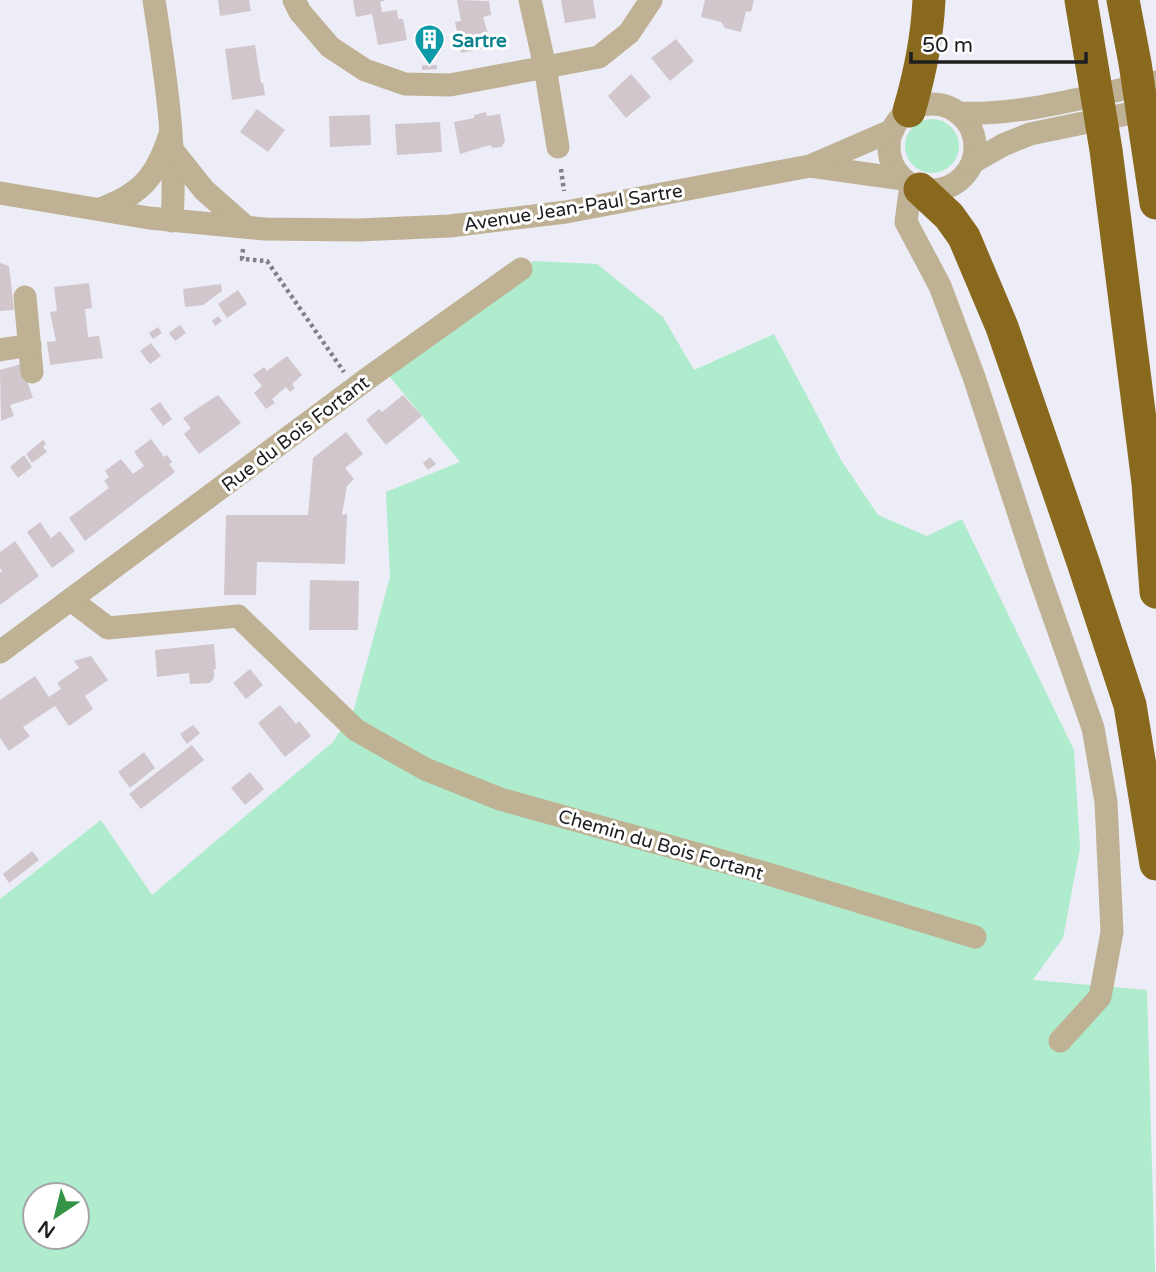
<svg xmlns="http://www.w3.org/2000/svg" width="1156" height="1272" viewBox="0 0 1156 1272" font-family="'Varela Round',sans-serif">
	<style>
		.green { fill: #afeccd; fill-rule: evenodd }
		.building { fill: #d0c6cc }
		.lines { fill: none; stroke-linecap: round; stroke-linejoin: round }
		.path { stroke: #808086; stroke-width: 4.5; stroke-dasharray: 3.5 3.5; stroke-linecap: butt }
		.minor { stroke: #bfb193; stroke-width: 23 }
		.highway { stroke: #89691e; stroke-width: 33 }
		.labels { text-anchor: middle; stroke-width: 6; stroke-linejoin: round; paint-order: stroke }
		.culture-label { font-size: 19px; font-weight: bold; fill: #0d838f; stroke: #fff; text-anchor: start }
		.street-label { font-size: 19px; fill: #1e1e21; stroke: #fff }
	</style>
	<rect width="100%" height="100%" fill="#ededf7"/>
	<g class="green">
		<circle cx="932" cy="146" r="27"/>
		<path d="M534 261 597 264 663 317 694 370 774 334 841 460 878 515 927 536 962 519 1074 750 1080 848 1063 938 1033 980 1147 990 1155 1272H0V899L101 820 152 895 333 742 354 709 390 577 386 492 460 462 381 366 475 299ZM35 1195H77V1237H35Z"/>
	</g>
	<g class="building">
		<path d="M218 0H249L251 11 220 16Z"/>
		<path d="M353 0H386L380 2 382 12 397 10 398 19H403L407 40 378 45 372 14 356 17Z"/>
		<path d="M457 0 489 1 491 15 483 17 492 47 461 53 455 22 461 21Z"/>
		<path d="M561 0H593L596 18 565 23Z"/>
		<path d="M705 0H754L751 12 746 11 741 32 725 28 721 22 701 17Z"/>
		<path d="M676 39 694 61 670 81 651 58Z"/>
		<path d="M255 45 261 83H263L265 95 232 100 225 49Z"/>
		<path d="M422 65H437V69L422 70Z"/>
		<path d="M631 74 651 97 626 118 608 96Z"/>
		<path d="M257 109 285 130 268 152 240 132Z"/>
		<path d="M486 112 487 116 500 114 505 142 501 147 493 148 490 145 460 154 454 122 474 118V115Z"/>
		<path d="M370 115 371 145 330 147 329 116Z"/>
		<path d="M440 122 442 152 397 155 395 124Z"/>
		<path d="M0 263 9 266 14 310 0 311Z"/>
		<path d="M89 283 92 308 85 309 88 337 99 336 103 358 50 365 47 342 56 341 50 312 57 311 54 287Z"/>
		<path d="M221 284 222 291 203 305 185 307 183 289Z"/>
		<path d="M238 290 247 304 227 318 218 304Z"/>
		<path d="M218 316 222 321 215 326 212 321Z"/>
		<path d="M180 325 186 333 175 341 169 333Z"/>
		<path d="M158 327 162 333 153 339 149 333Z"/>
		<path d="M151 343 161 356 150 364 140 351Z"/>
		<path d="M287 356 302 375 292 384 295 388 290 392 286 387 272 399 275 403 266 409 254 393 262 386 253 375 264 367 267 371Z"/>
		<path d="M21 364 33 398 10 405 14 416 1 421 0 370Z"/>
		<path d="M218 395 241 423 199 454 184 434 191 428 183 418Z"/>
		<path d="M403 395 422 416 386 445 366 420 379 409 382 412Z"/>
		<path d="M160 402 172 419 163 426 150 409Z"/>
		<path d="M346 432 363 454 345 468 354 479 347 486 342 515 347 514 345 564 257 562 256 595H224L226 515H308L313 458Z"/>
		<path d="M151 439 164 457 167 455 172 462 169 464 175 472 85 541 69 518 109 488 104 481 109 477 105 471 121 459 133 474 144 466 134 452Z"/>
		<path d="M43 440 46 444 43 447 47 452 32 463 26 454Z"/>
		<path d="M24 455 32 467 18 478 10 467Z"/>
		<path d="M430 457 436 464 428 470 423 463Z"/>
		<path d="M40 522 51 538 60 531 75 551 52 568 27 532Z"/>
		<path d="M15 541 39 576 0 605V573L2 571 0 568V552Z"/>
		<path d="M310 580 359 581 358 630H309Z"/>
		<path d="M214 644 216 669H214V678L210 683 190 684 189 673 157 677 155 650Z"/>
		<path d="M91 656 108 680 85 696 93 709 69 726 55 706 23 727 30 736 9 751 0 738V700L35 676 49 697 61 689 57 683 79 668 74 661Z"/>
		<path d="M250 669 263 685 246 699 233 683Z"/>
		<path d="M280 705 296 724 299 721 311 736 285 757 258 723Z"/>
		<path d="M193 725 200 733 187 744 180 734Z"/>
		<path d="M192 745 204 760 141 809 129 794Z"/>
		<path d="M144 752 155 768 130 788 118 772Z"/>
		<path d="M250 772 264 789 245 805 231 788Z"/>
		<path d="M32 851 39 860 9 883 3 874Z"/>
	</g>
	<g class="lines">
		<g class="path">
			<path d="M561 169 564 191"/>
			<path d="M243 249 242 259 267 261 344 372"/>
		</g>
		<g class="minor">
			<path d="M154 0C165 72 177 148 172 221"/>
			<path d="M294 0 300 12 330 47 365 70 405 84 450 85 599 57 629 33 651 0"/>
			<path d="M530 0 545 67 558 147"/>
			<circle cx="932" cy="147" r="43"/>
			<path d="M958 113C1024 116 1091 95 1156 82"/>
			<path d="M173 151 204 190 246 227"/>
			<path d="M973 162 1003 145 1030 134 1156 108"/>
			<path d="M810 166 903 179"/>
			<path d="M911 185 906 222 940 286 974 377 1037 569 1093 728 1106 802 1112 932 1100 997 1060 1041"/>
			<path d="M0 193 149 218 265 229 358 230 450 226 566 212 810 166 893 130"/>
			<path d="M100 209C140 195 156 177 169 137"/>
			<path d="M25 297 32 372"/>
			<path d="M0 350 30 345"/>
			<path d="M71 600 108 628 238 616 356 730 425 769 500 799 765 873 975 937"/>
			<path d="M0 652 371 376 521 269"/>
		</g>
		<g class="highway">
			<path d="M1081 0 1106 150 1148 483 1156 592"/>
			<path d="M1123 0 1135 63 1156 203"/>
			<path d="M909 111C920 74 927 39 929 0"/>
			<path d="M920 189 949 216 964 237 1002 327 1083 562 1130 705 1156 864"/>
		</g>
	</g>
	<defs>
		<symbol id="building-pin" viewBox="-11 -11 22 30"><path d="M0 17L-7.5 6A9.5 9.5 0 1 1 7.5 6Z" fill="#0f9aa8" stroke="#fff"/><path d="M-4-6H4V6H1V3H-1V6H-4ZM-2.5-4.3h1.7v1.8h-1.7ZM.8-4.3h1.7v1.8H.8ZM-2.5-1h1.7V.8h-1.7ZM.8-1h1.7V.8H.8Z" fill="#fff"/></symbol>
	</defs>
	<g fill-rule="evenodd">
		<use href="#building-pin" x="412" y="22" width="35" height="47"/>
	</g>
	<g class="labels">
		<g class="culture-label">
			<text x="452" y="47">Sartre</text>
		</g>
		<g class="street-label">
			<text transform="translate(573 207) rotate(-9)" y="7">Avenue Jean-Paul Sartre</text>
			<text transform="translate(295 433) rotate(-37)" y="7">Rue du Bois Fortant</text>
			<text transform="translate(661 844) rotate(16)" y="7">Chemin du Bois Fortant</text>
		</g>
	</g>
	<g transform="translate(56 1216) rotate(215)"><circle r="33" fill="#ffffff" stroke="#a5a5a6" stroke-width="2"/>
	<path d="M0-5L12 26L0 18L-12 26Z" fill="#339346"/>
	<text y="-10" font-size="19" font-weight="bold" text-anchor="middle" fill="#1e1e21">N</text>
	</g>
	<path d="M911 52v10h175v-10" fill="none" stroke="#1e1e21" stroke-width="3.5"/>
	<text x="922" y="52" font-size="21" fill="#1e1e21" stroke="#ffffff" stroke-width="5" paint-order="stroke">50 m</text>
</svg>
